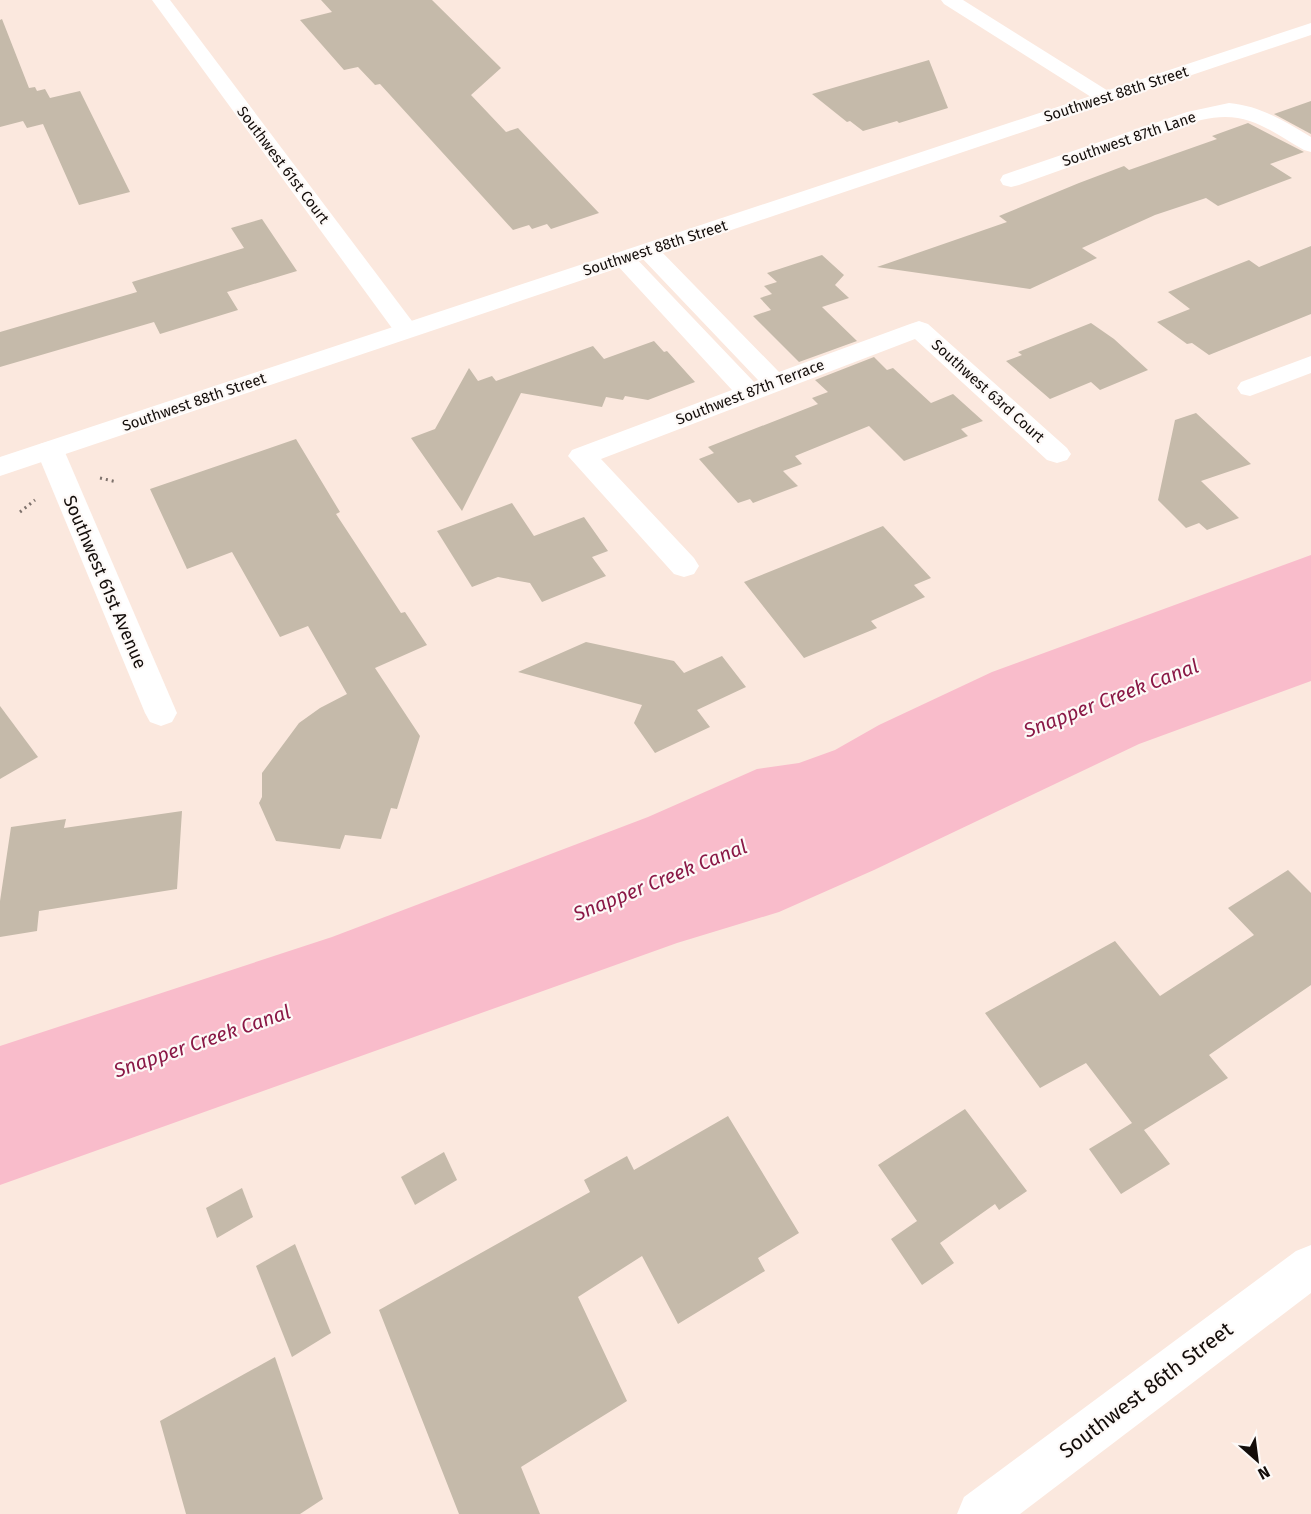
<svg xmlns="http://www.w3.org/2000/svg" width="1311" height="1514" viewBox="0 0 1311 1514" font-family="'Fira Sans',sans-serif">
	<style>
		.water { fill: #f9bccb }
		.building { fill: #c5baaa }
		.lines { fill: none; stroke-linecap: round; stroke-linejoin: round }
		.path { stroke: #7d716b; stroke-width: 3; stroke-dasharray: 2 4; stroke-linecap: butt }
		.street { fill: #fff; fill-rule: evenodd }
		.secondary { fill: #fff; fill-rule: evenodd }
		.labels { text-anchor: middle; stroke-width: 4.5; stroke-linejoin: round; paint-order: stroke }
		.far-street-label { font-size: 15px; fill: #130d0a; stroke: #fdf9f7 }
		.street-label { font-size: 18px; fill: #130d0a; stroke: #fdf9f7 }
		.water-label { font-size: 20px; font-style: italic; fill: #8a1846; stroke: #fdf9f7 }
		.near-street-label { font-size: 21px; fill: #130d0a; stroke: #fdf9f7 }
	</style>
	<rect width="100%" height="100%" fill="#fbe8de"/>
	<path class="water" d="M1311 555V681L1139 744 874 870 779 912 677 943 0 1185V1046L332 937 648 817 757 769 799 763 835 750 879 725 992 672Z"/>
	<g class="building">
		<path d="M321 0H432L501 68 471 95 506 132 518 128 599 213 551 229 547 224 532 229 529 225 513 230 380 84 375 85 358 67 344 70 300 20 332 12Z"/>
		<path d="M2 19 29 88 35 87 37 91 45 89 50 98 80 91 130 192 79 205 43 124 27 128 23 121 0 127V20Z"/>
		<path d="M929 60 948 108 899 123 897 121 863 131 850 121 847 122 812 94Z"/>
		<path d="M1311 101V134L1274 114Z"/>
		<path d="M1248 123 1304 152 1270 164 1292 178 1218 206 1206 198 1155 215 1082 248 1097 258 1030 289 877 267 1007 222 999 216 1079 183 1124 166 1129 170 1217 139 1212 136Z"/>
		<path d="M262 219 297 271 227 292 238 310 160 334 154 322 0 367V332L137 292 132 282 244 248 231 228Z"/>
		<path d="M1311 246V314L1209 355 1192 343 1187 344 1157 322 1190 309 1168 292 1249 260 1259 267Z"/>
		<path d="M822 255 844 275 835 285 849 298 822 307 857 341 799 362 753 316 771 310 760 298 772 294 764 286 777 282 767 273Z"/>
		<path d="M1091 323 1114 339 1148 370 1100 390 1091 382 1050 399 1006 361 1022 355 1018 352Z"/>
		<path d="M654 341 664 352 667 351 695 382 648 400 625 396 623 400 606 397 602 407 521 393 462 511 411 438 435 429 469 368 478 381 492 376 496 381 593 346 604 359Z"/>
		<path d="M874 357 887 370 893 368 931 403 953 394 983 421 961 429 968 436 904 461 869 426 795 456 802 464 783 471 798 486 753 503 750 499 738 503 699 459 714 453 708 447 818 404 812 398 828 392 815 380Z"/>
		<path d="M1196 413 1251 464 1201 481 1239 518 1207 530 1199 523 1186 528 1158 500 1175 420Z"/>
		<path d="M296 439 340 512 336 514 401 613 405 612 427 645 375 668 420 736 397 809 391 808 381 839 345 835 340 849 276 841 259 803 262 797V773L299 723 320 708 347 694 308 626 280 637 232 552 187 569 150 489Z"/>
		<path d="M512 503 534 536 584 517 608 551 592 557 606 576 542 602 530 583 498 577 472 587 437 531Z"/>
		<path d="M883 526 931 578 914 585 925 597 871 621 877 628 804 658 744 582Z"/>
		<path d="M586 642 674 661 684 673 722 656 746 687 697 710 710 727 655 753 634 723 642 705 518 672Z"/>
		<path d="M0 706 38 757 0 779Z"/>
		<path d="M182 811 177 889 39 911 37 931 0 937V901L11 827 66 819 64 828Z"/>
		<path d="M1288 870 1311 893V985L1209 1055 1228 1078 1144 1130 1170 1164 1121 1194 1089 1149 1132 1123 1086 1063 1040 1088 985 1013 1115 941 1160 996 1254 935 1228 908Z"/>
		<path d="M965 1109 1027 1191 999 1210 995 1204 940 1243 954 1263 922 1285 891 1239 917 1221 878 1165Z"/>
		<path d="M728 1116 799 1233 758 1258 765 1271 678 1324 642 1256 578 1297 627 1401 521 1467 540 1514H459L379 1310 590 1192 584 1180 627 1156 634 1170Z"/>
		<path d="M444 1152 457 1180 415 1205 401 1177Z"/>
		<path d="M242 1188 253 1217 217 1238 206 1208Z"/>
		<path d="M295 1244 331 1333 292 1357 256 1266Z"/>
		<path d="M275 1357 323 1499 300 1514H186L160 1421Z"/>
	</g>
	<g class="lines">
		<g class="path">
			<path d="M100 478 117 482"/>
			<path d="M20 512 35 500"/>
		</g>
		<g class="street">
			<path d="M152 0H170L415 325 418 330 415 335 406 338 397 335Z"/>
			<path d="M941 0H963L1113 94 1116 98 1113 102H1099L944 4Z"/>
			<path d="M1229 103C1261 106 1284 121 1311 137V152L1304 150C1267 129 1246 109 1201 120L1019 185 1011 187 1003 185 1000 180 1003 175 1187 112Z"/>
			<path d="M648 244 656 246 779 372 910 324 919 321 928 324 1067 448 1071 454 1067 460 1057 463 1047 460 915 339 601 459 694 558 699 566 694 574 684 577 674 574 568 456 572 450 732 390 616 264 612 259 616 254 624 252 632 254 754 382 758 380 640 256 636 251 640 246Z"/>
			<path d="M1311 356V373L1250 396 1241 394 1237 388 1241 382Z"/>
			<path d="M50 441 60 444 64 450 177 713 172 722 161 726 150 722 145 713 36 450 40 444Z"/>
			<path d="M1311 1245V1293L1020 1514H957L964 1497 1296 1251Z"/>
		</g>
		<path class="secondary" d="M1311 23V35L0 476V457Z"/>
	</g>
	<g class="labels">
		<g class="far-street-label">
			<text transform="translate(1116 94) rotate(-18)" y="5">Southwest 88th Street</text>
			<text transform="translate(1129 139) rotate(-19)" y="5">Southwest 87th Lane</text>
			<text transform="translate(283 165) rotate(53)" y="5">Southwest 61st Court</text>
			<text transform="translate(655 248) rotate(-18)" y="5">Southwest 88th Street</text>
			<text transform="translate(988 391) rotate(42)" y="5">Southwest 63rd Court</text>
			<text transform="translate(750 392) rotate(-21)" y="5">Southwest 87th Terrace</text>
			<text transform="translate(194 402) rotate(-19)" y="5">Southwest 88th Street</text>
		</g>
		<g class="street-label">
			<text transform="translate(105 582) rotate(67)" y="6">Southwest 61st Avenue</text>
		</g>
		<g class="water-label">
			<text transform="translate(1111 698) rotate(-21)" y="7">Snapper Creek Canal</text>
			<text transform="translate(660 880) rotate(-22)" y="7">Snapper Creek Canal</text>
			<text transform="translate(202 1041) rotate(-19)" y="7">Snapper Creek Canal</text>
		</g>
		<g class="near-street-label">
			<text transform="translate(1146 1390) rotate(-37)" y="7">Southwest 86th Street</text>
		</g>
	</g>
	<g transform="translate(1257 1460) rotate(152)" stroke="#fdf9f7" stroke-width="4.5" paint-order="stroke">
	<path d="M0-4.5L10 22L0 15L-10 22Z" fill="#130d0a"/>
	<text y="-9" font-size="16" font-weight="bold" text-anchor="middle" fill="#130d0a">N</text>
	</g>
</svg>
